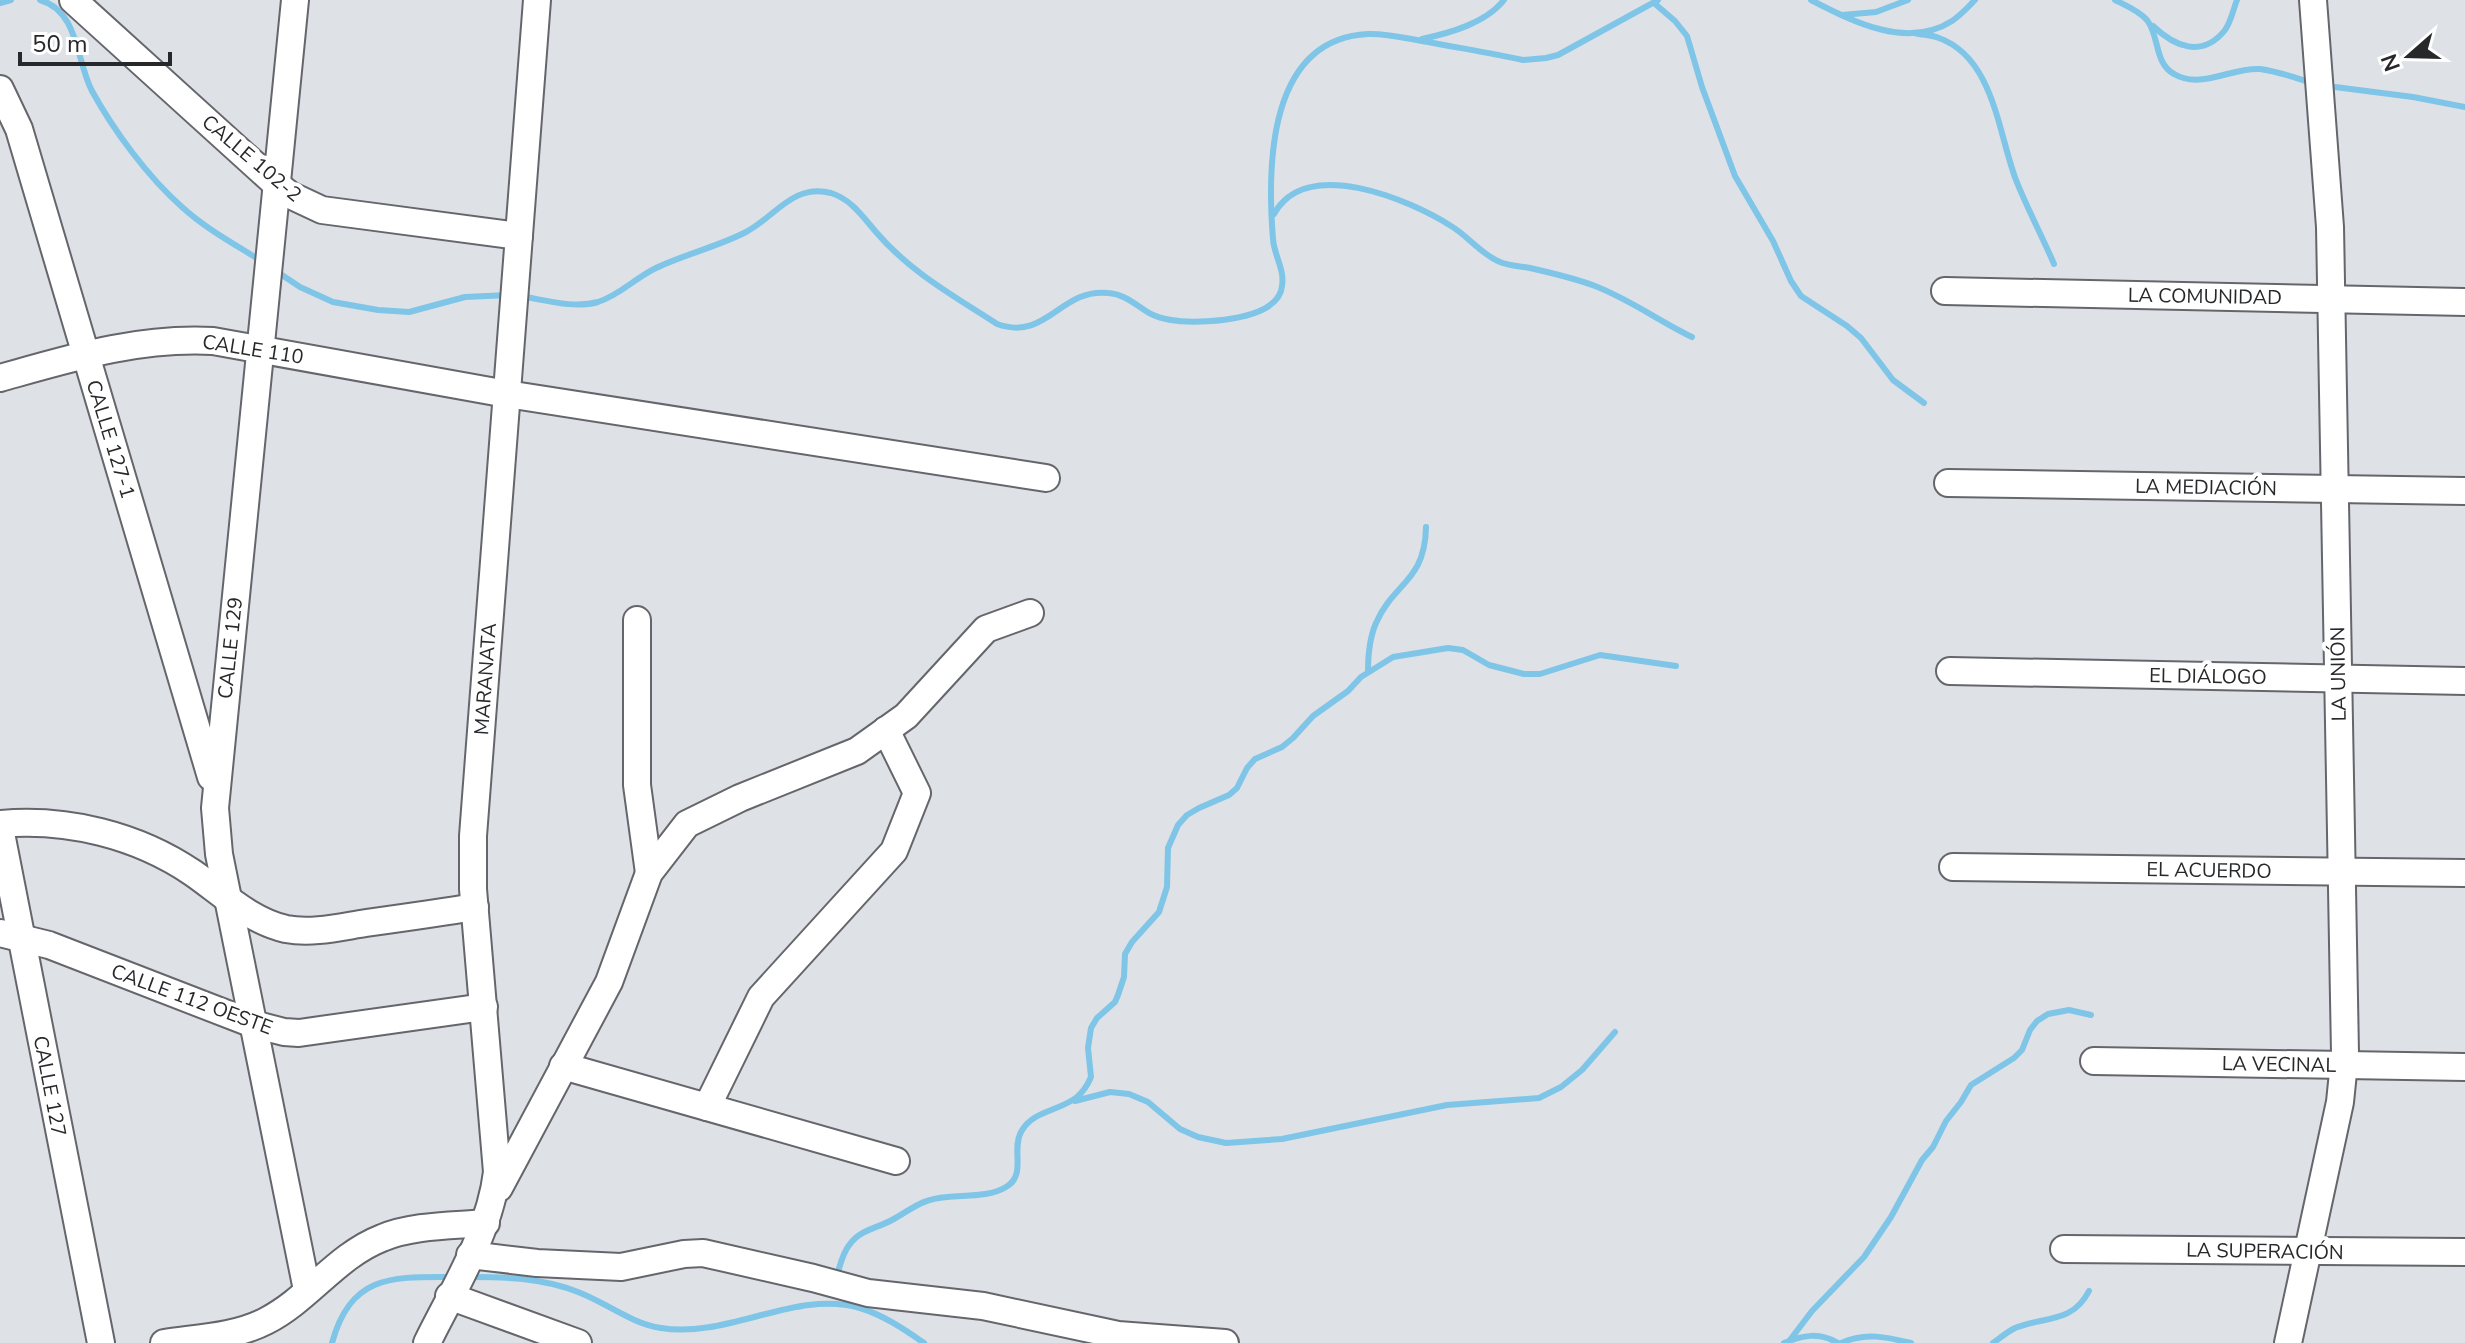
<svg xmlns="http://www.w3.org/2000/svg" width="2465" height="1343" viewBox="0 0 2465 1343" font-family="'Nunito Sans',sans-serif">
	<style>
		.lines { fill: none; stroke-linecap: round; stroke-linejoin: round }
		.stream { stroke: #7ec5e7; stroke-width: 6 }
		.minor-casing { stroke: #64666b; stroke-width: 30 }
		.minor { stroke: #fff; stroke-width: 26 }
		.labels { text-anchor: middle; stroke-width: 8; stroke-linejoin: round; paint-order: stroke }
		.street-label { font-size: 20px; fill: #27282a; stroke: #fff }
	</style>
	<rect width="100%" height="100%" fill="#dee1e6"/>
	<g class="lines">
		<g class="stream">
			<path d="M40 0C79 11 76 61 92 91 114 131 148 177 182 207 206 229 236 245 263 262"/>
			<path d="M1811 0C1852 21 1907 50 1952 21 1961 15 1968 7 1975 0"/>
			<path d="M2115 0C2125 5 2139 11 2147 20 2160 37 2154 63 2174 74 2201 90 2232 67 2260 69 2276 71 2293 77 2309 82"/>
			<path d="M0 3 11 0"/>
			<path d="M1654 3 1675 21 1687 36 1702 87 1735 176 1773 241 1791 281 1801 296 1847 326 1861 338 1893 380 1924 403"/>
			<path d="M1842 15 1876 12 1908 0"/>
			<path d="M2153 26C2174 46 2202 59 2225 30 2231 22 2233 10 2237 0"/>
			<path d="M1915 33C1922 35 1932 35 1939 38 1994 58 1998 133 2016 180 2027 208 2042 236 2054 264"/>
			<path d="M1422 39C1450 33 1486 23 1504 0"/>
			<path d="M2335 87 2413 97 2465 107"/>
			<path d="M1274 214C1306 155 1410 200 1451 226 1468 236 1482 255 1500 262 1509 266 1520 266 1530 268 1552 273 1574 278 1595 286 1629 299 1659 321 1692 337"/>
			<path d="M276 271 300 287 333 302 378 310 409 312 465 297 509 295"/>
			<path d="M520 296C545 300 574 309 598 302 620 295 635 278 656 268 685 254 717 247 746 232 775 217 793 183 831 193 851 199 863 217 876 232 910 272 954 296 997 324 1047 342 1060 288 1108 293 1125 294 1137 306 1151 314 1177 327 1238 322 1264 309 1273 304 1281 297 1282 286 1285 270 1274 255 1273 239 1267 165 1268 39 1368 34 1387 33 1408 39 1428 42 1459 48 1491 53 1523 60L1546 58 1558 55 1658 0"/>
			<path d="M1368 672C1368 655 1369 639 1376 623 1394 582 1425 582 1426 527"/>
			<path d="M1075 1101 1110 1092 1129 1094 1148 1102 1180 1129 1198 1137 1226 1143 1282 1139 1447 1105 1539 1098 1561 1087 1582 1070 1615 1032"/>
			<path d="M470 1277C506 1277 543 1278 578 1292 607 1303 630 1323 661 1328 728 1339 796 1289 860 1308 883 1315 904 1329 924 1343"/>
			<path d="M836 1278C840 1267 842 1253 850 1244 860 1230 877 1228 892 1220 912 1209 921 1199 947 1197 965 1195 990 1197 1006 1187 1027 1175 1011 1150 1021 1132 1033 1110 1060 1111 1077 1097 1083 1092 1088 1084 1091 1077L1088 1048 1091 1028 1097 1018 1115 1002 1118 995 1124 977 1125 954 1132 942 1159 912 1167 887 1168 848 1178 825 1187 815 1199 808 1229 795 1237 788 1247 768 1255 759 1282 747 1293 738 1313 716 1348 691 1361 677 1393 657 1448 648 1463 650 1489 665 1524 674H1540L1600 655 1676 666"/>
			<path d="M1790 1340 1812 1311 1864 1257 1891 1217 1922 1160 1933 1147 1946 1121 1961 1102 1971 1085 2014 1058 2022 1050 2030 1030 2037 1021 2048 1014 2069 1010 2091 1015"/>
			<path d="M332 1343C351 1273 394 1277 455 1277"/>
			<path d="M1784 1343C1803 1335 1819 1332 1838 1343"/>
			<path d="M1841 1343C1865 1332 1887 1337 1911 1343"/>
			<path d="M1993 1343C2000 1338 2007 1332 2015 1328 2044 1316 2072 1324 2089 1291"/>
		</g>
		<defs>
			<g id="minor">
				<path d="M73 0 276 184 290 195 322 210 519 236"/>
				<path d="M295 0 215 808 219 854 307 1290"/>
				<path d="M0 89 19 129 211 777"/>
				<path d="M1945 291 2465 302"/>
				<path d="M0 378C71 358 138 337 213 341L507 394 1046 478"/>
				<path d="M1948 483 2465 491"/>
				<path d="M637 620V785L649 873"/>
				<path d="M1950 671 2465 681"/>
				<path d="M0 824C67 818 137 835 193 873 222 893 250 921 286 929 312 934 340 927 366 923 402 918 438 913 475 907"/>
				<path d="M0 828 101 1343"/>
				<path d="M1953 867 2465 873"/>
				<path d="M0 933 49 945 253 1024 284 1032 299 1033 484 1007"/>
				<path d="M2094 1061 2465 1067"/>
				<path d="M563 1066 896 1161"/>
				<path d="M707 1107 761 997 894 851 917 793 886 730"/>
				<path d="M499 1188 609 982 649 873 687 824 740 798 857 751 906 716 986 629 1030 613"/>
				<path d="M2064 1249 2465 1252"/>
				<path d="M470 1255 537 1263 621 1267 684 1254 703 1253 813 1278 868 1293 983 1306 1118 1335 1225 1343"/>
				<path d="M449 1296 578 1343"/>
				<path d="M164 1343C197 1338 235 1337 266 1321 309 1299 336 1256 382 1238 413 1225 452 1226 486 1223"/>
				<path d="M427 1343C453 1290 490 1232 497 1172L473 889V836L537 0"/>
				<path d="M2288 1343 2340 1102 2345 1053 2330 227 2313 0"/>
			</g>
		</defs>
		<use href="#minor" class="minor-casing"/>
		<use href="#minor" class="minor"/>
	</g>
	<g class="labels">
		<g class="street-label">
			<text transform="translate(252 158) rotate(40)" y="7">CALLE 102-2</text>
			<text transform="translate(2205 296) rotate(1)" y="7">LA COMUNIDAD</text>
			<text transform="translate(253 349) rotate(9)" y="7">CALLE 110</text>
			<text transform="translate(111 439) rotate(73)" y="7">CALLE 127-1</text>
			<text transform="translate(2206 487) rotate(1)" y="7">LA MEDIACIÓN</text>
			<text transform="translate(230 648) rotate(-84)" y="7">CALLE 129</text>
			<text transform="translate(2338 674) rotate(-91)" y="7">LA UNIÓN</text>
			<text transform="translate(2208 676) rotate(1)" y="7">EL DIÁLOGO</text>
			<text transform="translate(485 679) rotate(-86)" y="7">MARANATA</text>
			<text transform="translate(2209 870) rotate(1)" y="7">EL ACUERDO</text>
			<text transform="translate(192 999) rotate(20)" y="7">CALLE 112 OESTE</text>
			<text transform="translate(2279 1064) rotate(1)" y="7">LA VECINAL</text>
			<text transform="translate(50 1086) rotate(79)" y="7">CALLE 127</text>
			<text transform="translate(2265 1251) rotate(1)" y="7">LA SUPERACIÓN</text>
		</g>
	</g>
	<g transform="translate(2409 56) rotate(250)" stroke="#ffffff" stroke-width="6" paint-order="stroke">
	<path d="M0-6L14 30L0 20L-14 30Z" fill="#27282a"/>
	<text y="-12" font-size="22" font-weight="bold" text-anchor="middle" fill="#27282a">N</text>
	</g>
	<path d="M20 52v12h150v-12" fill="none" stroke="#27282a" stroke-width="4"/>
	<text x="32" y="52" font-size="24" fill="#27282a" stroke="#ffffff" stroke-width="6" paint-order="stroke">50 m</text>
</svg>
